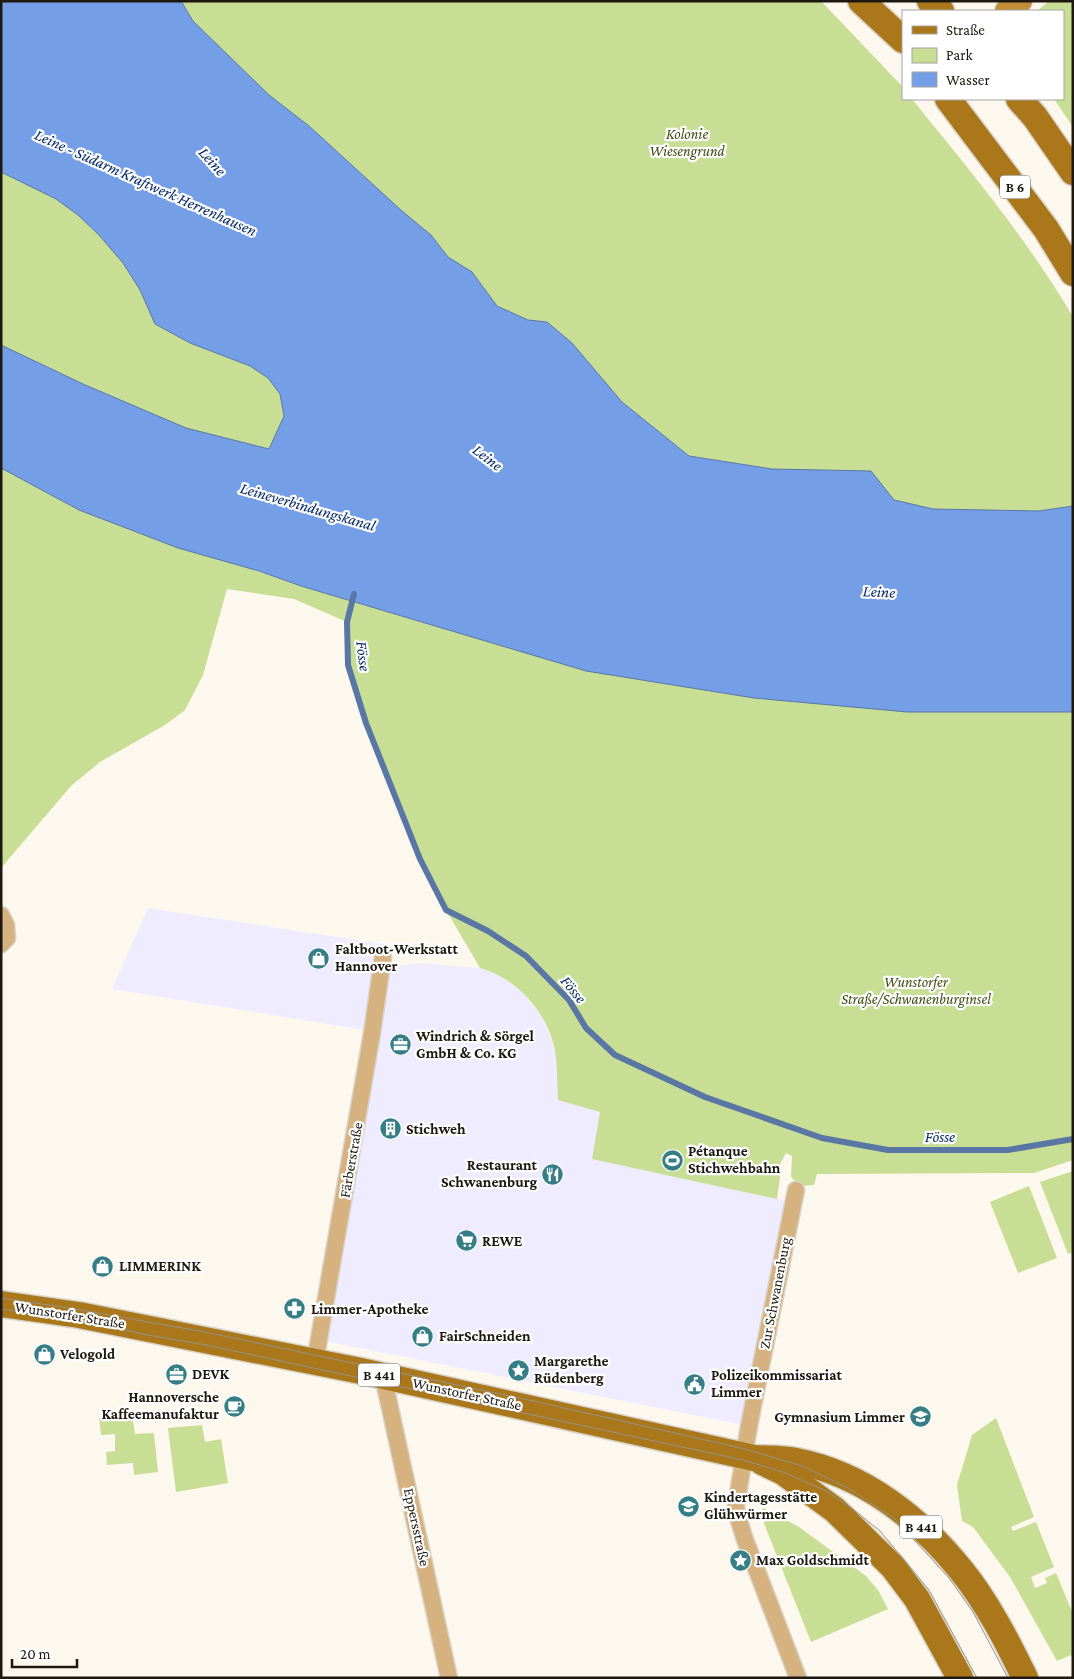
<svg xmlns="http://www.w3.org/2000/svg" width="1074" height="1679" viewBox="0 0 1074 1679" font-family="'Crimson Pro',serif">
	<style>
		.commercial { fill: #eeecfe }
		.green { fill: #c7de94 }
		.water { fill: #749ee5; stroke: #5a76a5 }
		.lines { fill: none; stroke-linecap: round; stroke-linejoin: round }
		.stream { stroke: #5a76a5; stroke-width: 6 }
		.minor-casing { stroke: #d9d4ca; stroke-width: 19 }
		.secondary-casing { stroke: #d9d4ca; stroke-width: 26 }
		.primary-casing { stroke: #d9d4ca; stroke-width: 29 }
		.minor { stroke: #d5b27f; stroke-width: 16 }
		.secondary { stroke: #c28e38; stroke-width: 24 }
		.primary { stroke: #aa771b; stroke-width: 26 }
		.tram { stroke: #969288; stroke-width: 1 }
		.labels { text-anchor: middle; stroke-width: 4.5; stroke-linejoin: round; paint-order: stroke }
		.shield { fill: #fff; stroke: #615e58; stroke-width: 1 }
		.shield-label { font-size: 14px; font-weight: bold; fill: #1d1910 }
		.park-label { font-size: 15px; font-style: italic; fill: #3f4e10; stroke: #fff }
		.poi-label { font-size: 15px; font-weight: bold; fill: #1d1910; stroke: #fff; text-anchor: start }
		.street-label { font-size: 15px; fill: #1d1910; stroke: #fff }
		.water-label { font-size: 16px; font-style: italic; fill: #062a68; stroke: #fff }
	</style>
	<rect width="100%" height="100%" fill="#fdf8ee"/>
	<g class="commercial">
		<path d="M148 908 383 944 371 1031 112 989Z"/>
		<path d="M421 963 480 968 489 970 501 976 525 995 541 1016 549 1033 556 1053 557 1067 601 1112 593 1159 794 1202 749 1426 320 1340 382 967Z"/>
	</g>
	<g class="green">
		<path d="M181 1H821L901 85 903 87V99H912C968 168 1028 240 1073 317V506L1039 511 933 509 893 500 871 471 772 469 689 456 622 402 572 343 547 322 528 320 497 306 472 272 448 257 431 235 402 211 309 126 269 95 193 21Z"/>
		<path d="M1049 1H1073V127L1054 99H1063V11H1037Z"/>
		<path d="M1 172 56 199 78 215 99 235 123 263 140 290 155 324 190 343 250 366 268 378 280 394 284 416 269 449 186 428 83 384 1 345Z"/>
		<path d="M1 468 79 510 301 586 410 618 1073 712V1160L1034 1173 817 1174 814 1185 799 1186 791 1177 792 1156 786 1153 778 1168 780 1178 777 1199 592 1159 600 1112 558 1100C557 1082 558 1063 554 1046 546 1011 515 977 480 968L446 910 420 859 366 723 348 665 347 622 294 599 227 589 203 675 185 710 165 725 100 762 71 786 1 868Z"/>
		<path d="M1073 1171V1252L1068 1254 1040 1182Z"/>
		<path d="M1029 1186 1057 1258 1018 1273 990 1202Z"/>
		<path d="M132 1415 135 1434 154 1433 158 1472 134 1475 133 1463 107 1465 106 1452 115 1451V1434L101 1435 99 1418Z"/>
		<path d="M996 1418 1034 1517 1011 1527 1013 1531 1036 1522 1054 1567 1031 1577 1035 1588 1047 1583 1045 1578 1056 1573 1073 1614V1659L1071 1655 1057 1661 1010 1577 973 1527 962 1521 957 1485 972 1435Z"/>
		<path d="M202 1425 205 1442 221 1439 228 1483 176 1492 168 1428Z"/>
		<path d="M764 1508 799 1527 866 1576 878 1590 888 1609 811 1642 765 1526 760 1511Z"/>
	</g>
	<path class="water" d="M1 1H181L193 21 269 95 309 126 402 211 431 235 448 257 472 272 497 306 528 320 547 322 572 343 622 402 689 456 772 469 871 471 894 500 933 509 1039 511 1073 506V712H907L754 698 586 671 301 586 259 571 178 548 79 510 1 468V345L83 384 186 428 269 449 284 416 280 394 268 378 250 366 190 343 155 324 140 290 123 263 99 235 78 215 56 199 1 172Z"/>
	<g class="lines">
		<path class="stream" d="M354 594 347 622 348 665 366 723 420 859 446 910 488 931 526 956 569 1000 586 1028 615 1055 705 1097 822 1138 888 1150H1008L1073 1139"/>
		<defs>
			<g id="minor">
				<path d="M1 915 6 925 7 938 1 944"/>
				<path d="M796 1190 749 1426 736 1506 737 1514 744 1537 798 1678"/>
				<path d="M315 1362 372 1033 383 957"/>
				<path d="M383 1376 449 1678"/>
			</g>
			<path id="secondary" d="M1007 11 1020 1"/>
			<g id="primary">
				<path d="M861 1 903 40"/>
				<path d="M930 1 941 11"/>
				<path d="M948 99 1046 229 1073 273"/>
				<path d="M1019 99 1035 117 1073 172"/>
				<path d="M1 1304 79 1315 361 1371 754 1458C768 1459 783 1458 796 1461 863 1474 919 1518 961 1570 987 1602 1007 1641 1025 1678"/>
				<path d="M762 1462 783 1472 835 1510 893 1567 917 1599 960 1678"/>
			</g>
		</defs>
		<use href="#minor" class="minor-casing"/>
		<use href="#secondary" class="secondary-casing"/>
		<use href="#primary" class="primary-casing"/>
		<use href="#minor" class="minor"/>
		<use href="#secondary" class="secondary"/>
		<use href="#primary" class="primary"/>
		<g class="tram">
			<path d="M1 1298 69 1308 205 1332 538 1402 745 1449 802 1466 848 1488 895 1519 949 1578 973 1612 1008 1678"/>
			<path d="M1 1309 94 1323 148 1335 206 1345 743 1460 783 1472 826 1491 849 1506 880 1531 929 1590 977 1678"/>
		</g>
	</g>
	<defs>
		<symbol id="shop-disc" viewBox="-11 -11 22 22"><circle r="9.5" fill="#367e85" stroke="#fff"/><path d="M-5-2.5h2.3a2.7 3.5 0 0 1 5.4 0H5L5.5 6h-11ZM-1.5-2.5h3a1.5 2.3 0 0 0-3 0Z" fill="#fff"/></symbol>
		<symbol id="office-disc" viewBox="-11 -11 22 22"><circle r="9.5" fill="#367e85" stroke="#fff"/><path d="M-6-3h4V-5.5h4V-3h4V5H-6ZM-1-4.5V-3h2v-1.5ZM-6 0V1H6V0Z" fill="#fff"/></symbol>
		<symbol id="building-disc" viewBox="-11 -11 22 22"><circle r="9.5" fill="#367e85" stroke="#fff"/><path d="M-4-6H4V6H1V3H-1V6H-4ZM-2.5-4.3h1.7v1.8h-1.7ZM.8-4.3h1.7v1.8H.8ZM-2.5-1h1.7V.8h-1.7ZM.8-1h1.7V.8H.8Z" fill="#fff"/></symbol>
		<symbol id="stadium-disc" viewBox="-11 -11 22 22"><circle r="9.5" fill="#367e85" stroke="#fff"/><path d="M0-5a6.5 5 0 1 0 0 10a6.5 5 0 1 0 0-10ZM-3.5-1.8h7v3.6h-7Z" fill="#fff"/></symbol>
		<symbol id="restaurant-disc" viewBox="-11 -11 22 22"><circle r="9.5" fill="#367e85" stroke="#fff"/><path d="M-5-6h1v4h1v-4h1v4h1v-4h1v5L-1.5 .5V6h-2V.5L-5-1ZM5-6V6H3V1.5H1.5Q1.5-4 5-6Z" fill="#fff"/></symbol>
		<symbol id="supermarket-disc" viewBox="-11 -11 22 22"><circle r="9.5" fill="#367e85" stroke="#fff"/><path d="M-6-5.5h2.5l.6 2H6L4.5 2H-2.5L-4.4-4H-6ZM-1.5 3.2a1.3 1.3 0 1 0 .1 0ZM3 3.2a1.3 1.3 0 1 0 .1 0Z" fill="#fff"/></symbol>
		<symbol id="pharmacy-disc" viewBox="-11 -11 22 22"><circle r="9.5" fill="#367e85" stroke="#fff"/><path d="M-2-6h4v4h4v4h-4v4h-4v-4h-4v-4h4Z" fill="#fff"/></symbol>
		<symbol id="sight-disc" viewBox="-11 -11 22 22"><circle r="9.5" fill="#367e85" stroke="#fff"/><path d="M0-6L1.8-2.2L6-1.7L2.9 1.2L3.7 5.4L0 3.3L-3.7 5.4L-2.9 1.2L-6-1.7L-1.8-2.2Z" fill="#fff"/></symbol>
		<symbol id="civic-disc" viewBox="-11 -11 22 22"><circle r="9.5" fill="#367e85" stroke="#fff"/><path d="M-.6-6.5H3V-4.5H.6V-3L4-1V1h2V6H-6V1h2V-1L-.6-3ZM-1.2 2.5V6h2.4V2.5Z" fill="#fff"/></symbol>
		<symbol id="cafe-disc" viewBox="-11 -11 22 22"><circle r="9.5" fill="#367e85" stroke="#fff"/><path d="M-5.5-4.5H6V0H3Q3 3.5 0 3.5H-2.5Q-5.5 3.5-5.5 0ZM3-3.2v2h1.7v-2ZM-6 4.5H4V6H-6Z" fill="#fff"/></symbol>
		<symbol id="school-disc" viewBox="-11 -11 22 22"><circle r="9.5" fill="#367e85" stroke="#fff"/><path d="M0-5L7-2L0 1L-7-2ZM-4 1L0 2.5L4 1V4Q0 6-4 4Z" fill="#fff"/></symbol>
	</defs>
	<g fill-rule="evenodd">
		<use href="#shop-disc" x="306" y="946" width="25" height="25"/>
		<use href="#office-disc" x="388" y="1032" width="25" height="25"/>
		<use href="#building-disc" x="378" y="1116" width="25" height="25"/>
		<use href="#stadium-disc" x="660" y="1148" width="25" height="25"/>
		<use href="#restaurant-disc" x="540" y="1162" width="25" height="25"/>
		<use href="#supermarket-disc" x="454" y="1228" width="25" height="25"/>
		<use href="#shop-disc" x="90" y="1254" width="25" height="25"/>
		<use href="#pharmacy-disc" x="282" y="1296" width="25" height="25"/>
		<use href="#shop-disc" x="410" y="1324" width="25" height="25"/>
		<use href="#shop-disc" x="32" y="1342" width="25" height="25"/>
		<use href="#sight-disc" x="506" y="1358" width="25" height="25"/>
		<use href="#office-disc" x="164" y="1362" width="25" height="25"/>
		<use href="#civic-disc" x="682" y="1372" width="25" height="25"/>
		<use href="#cafe-disc" x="222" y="1394" width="25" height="25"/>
		<use href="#school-disc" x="908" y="1404" width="25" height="25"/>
		<use href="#school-disc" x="676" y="1494" width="25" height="25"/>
		<use href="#sight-disc" x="728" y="1548" width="25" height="25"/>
	</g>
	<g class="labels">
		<g class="shield">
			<rect x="1000" y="175.5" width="30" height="23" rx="4"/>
			<rect x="358" y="1363.5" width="42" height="23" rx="4"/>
			<rect x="900" y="1515.5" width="42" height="23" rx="4"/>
		</g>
		<g class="shield-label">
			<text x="1015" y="192">B 6</text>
			<text x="379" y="1380">B 441</text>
			<text x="921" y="1532">B 441</text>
		</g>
		<g class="park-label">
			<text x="687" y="139">Kolonie<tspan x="687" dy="17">Wiesengrund</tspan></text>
			<text x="916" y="987">Wunstorfer<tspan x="916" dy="17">Straße/Schwanenburginsel</tspan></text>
		</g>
		<g class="poi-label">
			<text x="335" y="954">Faltboot-Werkstatt<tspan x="335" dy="17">Hannover</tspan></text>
			<text x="416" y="1041">Windrich &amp; Sörgel<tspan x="416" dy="17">GmbH &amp; Co. KG</tspan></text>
			<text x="406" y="1134">Stichweh</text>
			<text x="688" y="1156">Pétanque<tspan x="688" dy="17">Stichwehbahn</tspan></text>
			<text x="537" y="1170" text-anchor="end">Restaurant<tspan x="537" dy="17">Schwanenburg</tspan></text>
			<text x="482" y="1246">REWE</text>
			<text x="119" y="1271">LIMMERINK</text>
			<text x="311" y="1314">Limmer-Apotheke</text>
			<text x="439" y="1341">FairSchneiden</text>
			<text x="60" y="1359">Velogold</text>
			<text x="534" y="1366">Margarethe<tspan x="534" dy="17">Rüdenberg</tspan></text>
			<text x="192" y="1379">DEVK</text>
			<text x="711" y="1380">Polizeikommissariat<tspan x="711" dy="17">Limmer</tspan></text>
			<text x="219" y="1402" text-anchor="end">Hannoversche<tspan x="219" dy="17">Kaffeemanufaktur</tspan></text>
			<text x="905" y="1422" text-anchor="end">Gymnasium Limmer</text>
			<text x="704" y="1502">Kindertagesstätte<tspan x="704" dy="17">Glühwürmer</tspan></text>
			<text x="756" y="1565">Max Goldschmidt</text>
		</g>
		<g class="street-label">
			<text transform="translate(351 1160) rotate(-80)" y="5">Färberstraße</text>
			<text transform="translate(775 1293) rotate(-79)" y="5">Zur Schwanenburg</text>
			<text transform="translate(70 1315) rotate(9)" y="5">Wunstorfer Straße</text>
			<text transform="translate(467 1394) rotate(12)" y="5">Wunstorfer Straße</text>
			<text transform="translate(417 1527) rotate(78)" y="5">Eppersstraße</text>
		</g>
		<g class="water-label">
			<text transform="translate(213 161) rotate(48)" y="6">Leine</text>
			<text transform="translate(146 182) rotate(24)" y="6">Leine - Südarm Kraftwerk Herrenhausen</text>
			<text transform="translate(488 457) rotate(37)" y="6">Leine</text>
			<text transform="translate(308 506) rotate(16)" y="6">Leineverbindungskanal</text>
			<text transform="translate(879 591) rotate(3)" y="6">Leine</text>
			<text transform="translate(364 656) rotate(83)" y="6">Fösse</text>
			<text transform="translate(574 989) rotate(50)" y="6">Fösse</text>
			<text x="940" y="1142">Fösse</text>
		</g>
	</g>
	<rect width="1074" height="1679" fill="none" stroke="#1d1910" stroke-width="5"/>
	<rect x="902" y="10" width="162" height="90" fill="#ffffff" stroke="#a5a39f"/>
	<rect x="912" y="26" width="25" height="8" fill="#aa771b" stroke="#a5a39f"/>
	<text x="946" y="35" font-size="15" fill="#1d1910">Straße</text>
	<rect x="912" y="48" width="25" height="15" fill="#c7de94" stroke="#a5a39f"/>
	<text x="946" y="60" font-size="15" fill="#1d1910">Park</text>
	<rect x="912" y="72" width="25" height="15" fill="#749ee5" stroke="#a5a39f"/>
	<text x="946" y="85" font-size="15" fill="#1d1910">Wasser</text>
	<path d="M12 1659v8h65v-8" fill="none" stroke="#1d1910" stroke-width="2.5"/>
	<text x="20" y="1659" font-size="15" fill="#1d1910" stroke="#ffffff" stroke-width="4" paint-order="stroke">20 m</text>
</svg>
